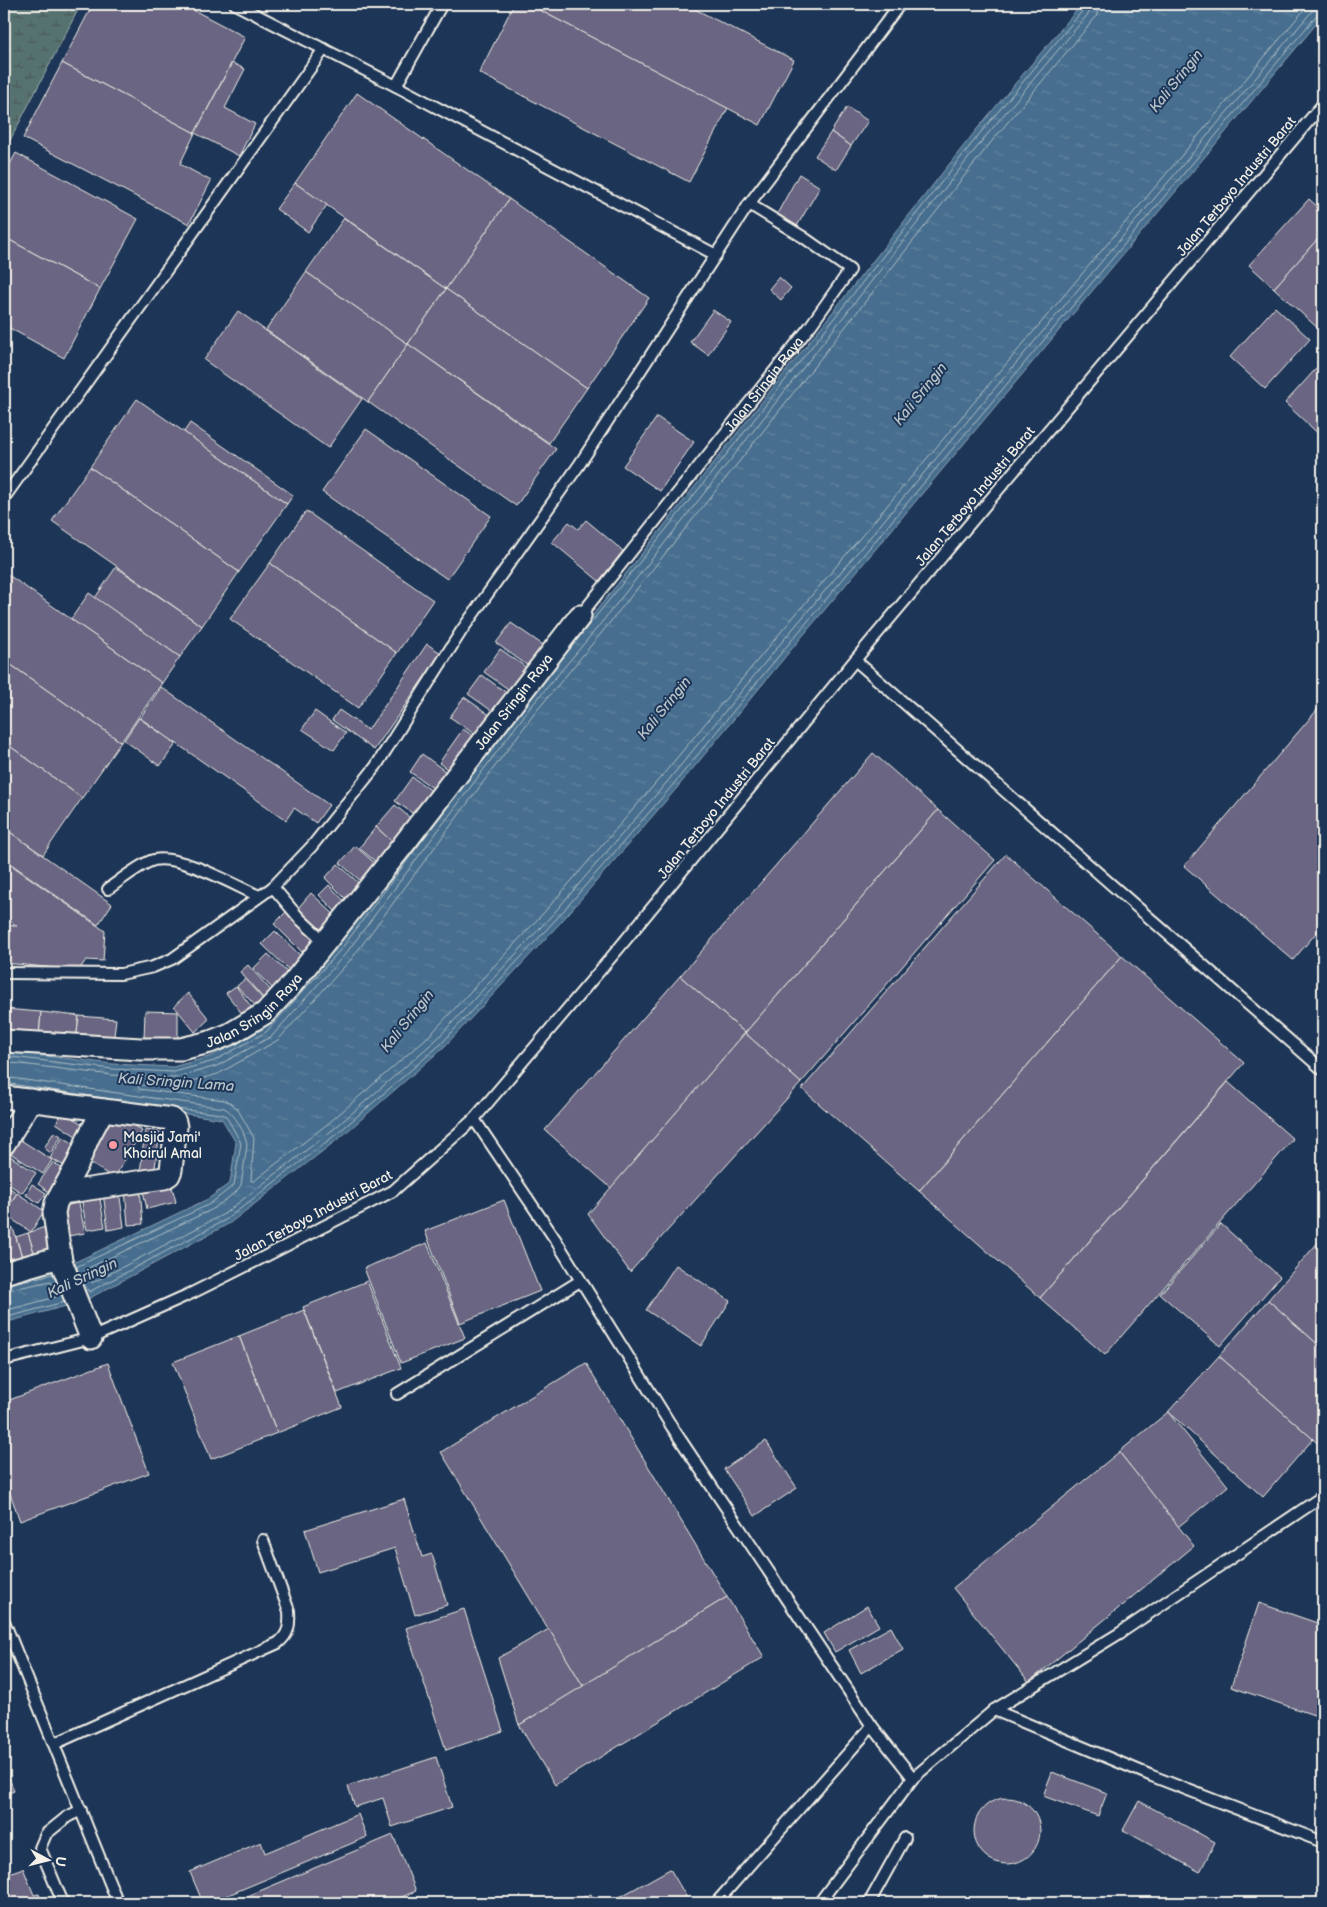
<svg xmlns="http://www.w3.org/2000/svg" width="1327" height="1907" viewBox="0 0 1327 1907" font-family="'Balsamiq Sans',sans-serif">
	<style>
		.wetland { fill: url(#wetland-marsh); stroke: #a4b2ac }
		.water { fill: url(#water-ripples); stroke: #8ca2b2 }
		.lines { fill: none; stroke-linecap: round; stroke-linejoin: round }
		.shore { stroke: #aebdc4; stroke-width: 1 }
		.building { fill: #696582; stroke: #f4f1e8 }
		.lane-casing { stroke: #f4f1e8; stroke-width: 14 }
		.street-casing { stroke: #f4f1e8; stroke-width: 25 }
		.lane { stroke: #1d3557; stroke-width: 10 }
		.street { stroke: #1d3557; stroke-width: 21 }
		.poi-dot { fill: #ff9aa2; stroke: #1d3557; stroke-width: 2 }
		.labels { text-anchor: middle; stroke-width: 4; stroke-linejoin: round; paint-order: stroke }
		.street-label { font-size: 14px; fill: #f4f1e8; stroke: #1d3557 }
		.poi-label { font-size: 14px; fill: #f4f1e8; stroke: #1d3557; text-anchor: start }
		.water-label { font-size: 15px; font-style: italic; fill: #b7c3c8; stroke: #1d3557 }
	</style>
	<defs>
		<pattern id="wetland-marsh" width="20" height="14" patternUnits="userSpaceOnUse" patternTransform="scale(1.25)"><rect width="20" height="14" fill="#557270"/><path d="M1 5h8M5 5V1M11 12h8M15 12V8" fill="none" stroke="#4e5b59"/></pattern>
		<pattern id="water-ripples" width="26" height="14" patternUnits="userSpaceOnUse" patternTransform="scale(1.25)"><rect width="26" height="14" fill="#466e8e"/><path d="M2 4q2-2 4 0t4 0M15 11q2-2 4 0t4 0" fill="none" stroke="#61839e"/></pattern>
	</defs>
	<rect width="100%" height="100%" fill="#1d3557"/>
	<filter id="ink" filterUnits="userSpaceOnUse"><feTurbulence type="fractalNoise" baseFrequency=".02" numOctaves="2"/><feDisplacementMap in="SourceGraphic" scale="10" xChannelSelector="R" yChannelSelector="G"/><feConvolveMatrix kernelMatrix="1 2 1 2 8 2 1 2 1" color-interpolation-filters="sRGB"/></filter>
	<g filter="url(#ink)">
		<path class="wetland" d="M4 4H81L4 152Z"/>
		<g class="water">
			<path d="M1082 4H1323V16L790 651 676 789 562 921 444 1047 342 1136 230 1223 86 1300 69 1265 208 1199 230 1183 236 1143 222 1119 4 1088V1051L113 1064 173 1067 212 1056 264 1028 338 945 520 702 589 620 723 451 977 129Z"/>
			<path d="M59 1267 73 1304 4 1323V1281Z"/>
		</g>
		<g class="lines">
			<g class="shore">
				<path d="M1100 4 1096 17 992 141 738 463 603 631 534 714 353 957 278 1040 218 1074 175 1086 138 1085 139 1089 224 1100 231 1103 237 1108 254 1138 251 1181H254L330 1122 431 1034 548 908 661 777 775 639 1309 4"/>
				<path d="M555 667 727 454 981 132 1084 9 1086 4"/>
				<path d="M4 1056 112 1069 174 1072 214 1061 266 1032 342 948 445 810"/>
				<path d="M4 1062 112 1075 174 1078 217 1066 272 1036 347 952 529 709 598 627 732 458 986 136 1089 13 1092 4"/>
				<path d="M4 1077 224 1108C234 1112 246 1134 247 1145L241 1185 236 1192 213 1209 86 1269 85 1272 92 1283 224 1214 335 1128 437 1039 554 913 667 782 781 643 1312 11 1317 8 1323 7"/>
				<path d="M4 1083 125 1101"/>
				<path d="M176 1109 222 1114 226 1116 241 1143 234 1185 210 1204 78 1266 77 1269 89 1292 227 1219 339 1132 441 1044 558 917 672 786 786 647 1317 15 1323 13"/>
				<path d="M4 1285 53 1274"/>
				<path d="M4 1291 51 1281 57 1295 56 1297 4 1311"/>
				<path d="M4 1318 64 1302"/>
			</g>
		</g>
		<g class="building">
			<path d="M93 4H182L245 37 195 133 62 63Z"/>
			<path d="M514 4H528L728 108 689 182 479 73Z"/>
			<path d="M528 4H685L794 60 760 125Z"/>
			<path d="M62 63 195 133 180 164 211 181 189 224 23 138Z"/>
			<path d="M232 63 245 69 225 108 255 124 239 156 195 133Z"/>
			<path d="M357 93 509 199 446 289 295 183Z"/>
			<path d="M847 107 868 121 851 146 831 132Z"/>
			<path d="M831 132 851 146 836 170 815 156Z"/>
			<path d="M16 153 138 219 100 289 4 237V175Z"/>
			<path d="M799 174 820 187 797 226 777 214Z"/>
			<path d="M295 183 327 205 308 232 276 209Z"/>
			<path d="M509 199 649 298 587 388 446 289Z"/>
			<path d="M1309 199 1323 212V233L1274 288 1249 265Z"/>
			<path d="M344 218 446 289 408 344 306 272Z"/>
			<path d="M1323 233V333L1274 288Z"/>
			<path d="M4 237 100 289 64 358 4 325Z"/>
			<path d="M306 272 408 344 368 402 266 330Z"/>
			<path d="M779 277 791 288 781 300 769 289Z"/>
			<path d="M446 289 587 388 549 443 408 344Z"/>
			<path d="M1275 307 1310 339 1265 389 1230 357Z"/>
			<path d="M713 310 731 322 708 355 690 342Z"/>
			<path d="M238 311 362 399 328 448 204 360Z"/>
			<path d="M408 344 556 449 516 506 368 402Z"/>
			<path d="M1323 361V438L1285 403Z"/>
			<path d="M137 399 287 504 239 572 90 467Z"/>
			<path d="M657 417 694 442 660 491 623 466Z"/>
			<path d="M190 423 293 495 287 504 184 432Z"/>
			<path d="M366 429 491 516 447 579 322 492Z"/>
			<path d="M90 467 239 572 202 626 52 521Z"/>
			<path d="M306 511 433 600 397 653 270 563Z"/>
			<path d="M586 520 623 551 599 581 552 542 569 522 578 529Z"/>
			<path d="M270 563 397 653 358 708 230 619Z"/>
			<path d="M116 567 202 626 180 657 95 598Z"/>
			<path d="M7 574 162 683 121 742 4 660V578Z"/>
			<path d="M89 593 180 657 162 683 71 619Z"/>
			<path d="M511 623 546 647 531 668 496 643Z"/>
			<path d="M427 644 441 653 374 750 332 720 339 710 368 730Z"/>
			<path d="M500 649 527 668 511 691 484 672Z"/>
			<path d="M4 660 121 742 82 798 4 742Z"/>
			<path d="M482 675 508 694 495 713 468 694Z"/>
			<path d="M161 687 329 805 316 823 294 808 286 820 140 718Z"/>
			<path d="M464 697 491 716 477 736 450 717Z"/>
			<path d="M1323 703V925L1293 960 1184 866Z"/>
			<path d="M315 711 346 733 334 750 302 729Z"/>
			<path d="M139 718 176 744 160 766 124 740Z"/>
			<path d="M463 729 479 740 455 775 439 763Z"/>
			<path d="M4 742 82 798 43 855 4 828Z"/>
			<path d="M873 753 938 810 745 1033 680 976Z"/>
			<path d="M422 754 449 774 437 791 410 772Z"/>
			<path d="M412 777 438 795 421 819 395 801Z"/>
			<path d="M395 805 416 823 397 846 376 827Z"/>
			<path d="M938 810 995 860 801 1083 745 1033Z"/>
			<path d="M376 827 397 846 380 865 359 848Z"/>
			<path d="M4 828 112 904 98 925 4 859Z"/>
			<path d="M355 846 378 866 364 884 340 863Z"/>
			<path d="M1006 854 1122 956 919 1191 802 1089Z"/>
			<path d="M4 860 105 931 103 961 86 960 79 970 4 963V925L17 926 4 917Z"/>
			<path d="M338 864 365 889 351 904 325 878Z"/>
			<path d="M329 885 348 905 338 914 319 895Z"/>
			<path d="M311 893 340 920 326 935 298 908Z"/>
			<path d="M286 912 314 940 302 952 274 924Z"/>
			<path d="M275 931 303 958 290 971 262 944Z"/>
			<path d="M268 954 294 979 278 994 253 969Z"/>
			<path d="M1122 956 1244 1063 1040 1298 919 1191Z"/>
			<path d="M248 965 274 994 266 1001 240 972Z"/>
			<path d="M680 976 745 1033 611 1188 545 1130Z"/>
			<path d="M245 979 270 1007 262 1013 237 986Z"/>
			<path d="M236 986 252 1008 243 1015 226 993Z"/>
			<path d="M188 993 209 1019 195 1032 174 1006Z"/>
			<path d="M4 1009 41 1012 39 1038 4 1035Z"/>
			<path d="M145 1011 178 1012V1040L144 1039Z"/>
			<path d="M41 1012 79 1016 76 1041 39 1038Z"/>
			<path d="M79 1016 116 1019 113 1044 76 1041Z"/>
			<path d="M745 1033 801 1083 630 1272 588 1214Z"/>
			<path d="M1228 1082 1293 1139 1105 1355 1040 1298Z"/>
			<path d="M63 1112 84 1125 76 1136 56 1123Z"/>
			<path d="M112 1112 142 1131 114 1178 83 1159Z"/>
			<path d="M145 1130 160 1132 154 1174 140 1173Z"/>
			<path d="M54 1132 61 1136 51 1153 44 1148Z"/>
			<path d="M63 1137 82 1149 70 1169 50 1158Z"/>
			<path d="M19 1139 52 1160 43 1174 10 1153Z"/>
			<path d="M10 1156 36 1173 22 1193 4 1181V1166Z"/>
			<path d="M53 1162 68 1173 53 1195 38 1184Z"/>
			<path d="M171 1183 176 1202 147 1209 143 1191Z"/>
			<path d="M4 1184 17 1193 4 1214Z"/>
			<path d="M32 1184 46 1193 39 1203 26 1195Z"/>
			<path d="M140 1188 143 1224 128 1225 125 1189Z"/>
			<path d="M119 1190 124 1227 108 1230 103 1193Z"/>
			<path d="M17 1193 44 1211 31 1232 4 1214Z"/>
			<path d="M99 1194 105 1227 87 1230 81 1197Z"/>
			<path d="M504 1200 540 1291 460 1323 425 1231Z"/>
			<path d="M79 1203 85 1233 68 1236 63 1206Z"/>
			<path d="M1221 1224 1280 1277 1220 1346 1160 1294Z"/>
			<path d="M45 1227 55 1257 37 1262 28 1233Z"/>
			<path d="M13 1228 24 1264 11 1268 4 1247V1232Z"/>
			<path d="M28 1233 37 1262 25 1266 16 1237Z"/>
			<path d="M1321 1239 1323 1241V1349L1268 1300Z"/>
			<path d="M427 1243 465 1338 401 1363 364 1268Z"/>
			<path d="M676 1265 730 1301 701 1346 646 1310Z"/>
			<path d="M367 1281 401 1368 337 1393 303 1307Z"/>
			<path d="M1268 1300 1323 1349V1448L1219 1356Z"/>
			<path d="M304 1310 342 1407 277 1433 239 1336Z"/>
			<path d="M239 1336 277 1433 211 1459 173 1362Z"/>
			<path d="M1219 1356 1313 1439 1263 1497 1168 1412Z"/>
			<path d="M108 1363 149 1473 20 1521 4 1477V1429L7 1428 4 1419V1402Z"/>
			<path d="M586 1363 727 1597 583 1686 441 1452Z"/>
			<path d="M1168 1412 1228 1486 1178 1527 1119 1452Z"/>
			<path d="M766 1441 797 1488 755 1516 724 1469Z"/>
			<path d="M1119 1452 1194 1546 1029 1682 953 1588Z"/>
			<path d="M404 1499 422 1557 432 1554 447 1605 415 1615 395 1548 318 1572 305 1530Z"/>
			<path d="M727 1597 764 1657 555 1785 519 1725Z"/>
			<path d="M1259 1603 1323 1625V1718L1231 1687Z"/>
			<path d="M867 1606 879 1626 835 1652 824 1633Z"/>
			<path d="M464 1609 503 1731 446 1750 406 1628Z"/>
			<path d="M891 1627 903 1649 861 1673 849 1650Z"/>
			<path d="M549 1629 583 1686 519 1725 498 1658Z"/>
			<path d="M436 1757 452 1807 392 1827 383 1798 355 1807 348 1786Z"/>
			<path d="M4 1765 14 1791 4 1795Z"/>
			<path d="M1052 1772 1107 1793 1098 1816 1043 1796Z"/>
			<circle cx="1007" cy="1831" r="33"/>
			<path d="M1139 1801 1215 1842 1200 1872 1123 1830Z"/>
			<path d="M358 1814 367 1837 209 1903H203L190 1872 261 1842 265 1853Z"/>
			<path d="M393 1835 416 1891 388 1903H231Z"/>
			<path d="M4 1860 9 1873 23 1868 34 1895 39 1894 42 1903H4Z"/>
			<path d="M670 1869 690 1903H609Z"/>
			<path d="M591 1894 595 1903H569Z"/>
		</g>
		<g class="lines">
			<defs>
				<g id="lane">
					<path d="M235 4 396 86 716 255"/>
					<path d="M396 86 442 4"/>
					<path d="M4 498 324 49"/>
					<path id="s1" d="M580 616 811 325 850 270 803 237 749 204"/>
					<path d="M855 660 1323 1070"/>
					<path d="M108 889C118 882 143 862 154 860 180 854 234 885 259 896"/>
					<path d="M325 942 300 919 273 887 312 846 376 766 462 630 579 465 749 204 900 4"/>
					<path d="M4 973 121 974 153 967 172 959 273 887"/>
					<path d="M474 1119 555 1239 672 1427 872 1726 913 1778"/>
					<path d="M4 1360 91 1338 192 1293 258 1260 393 1191 474 1119 619 948 855 660 1323 104"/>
					<path d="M397 1394 580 1281"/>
					<path d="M4 1621 118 1903"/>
					<path d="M994 1710 1152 1776 1323 1842"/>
					<path d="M54 1744 278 1643C289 1634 290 1625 289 1611L263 1540"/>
					<path d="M63 1903 40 1848 46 1834 67 1817 81 1810"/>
					<path d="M716 1903 872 1726"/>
					<path d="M819 1903 913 1778 994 1710 1120 1633 1323 1496"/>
					<path d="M869 1903 905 1838"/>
				</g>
				<g id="street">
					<path id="s2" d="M4 1041 141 1049H181L210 1042 230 1034 265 1013 292 984 400 849 580 616"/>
					<path d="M4 1097 172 1119 175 1122 176 1127 171 1170 169 1175 164 1178 62 1193"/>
					<path d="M4 1144 31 1100"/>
					<path d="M4 1273 60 1257"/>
					<path d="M91 1338 61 1261 54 1213 56 1203 78 1163 88 1138 103 1110"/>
				</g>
			</defs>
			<use href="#lane" class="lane-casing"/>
			<use href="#street" class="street-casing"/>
			<use href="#lane" class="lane"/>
			<use href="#street" class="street"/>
		</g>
	</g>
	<circle class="poi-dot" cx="113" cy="1145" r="5"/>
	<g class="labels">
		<g class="street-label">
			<text transform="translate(1236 186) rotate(-50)" y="5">Jalan Terboyo Industri Barat</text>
			<text dy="5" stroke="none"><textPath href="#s1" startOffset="296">Jalan Sringin Raya</textPath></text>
			<text transform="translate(975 496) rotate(-50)" y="5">Jalan Terboyo Industri Barat</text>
			<text dy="5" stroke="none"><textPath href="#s2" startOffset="668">Jalan Sringin Raya</textPath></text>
			<text transform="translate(716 808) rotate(-51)" y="5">Jalan Terboyo Industri Barat</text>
			<text dy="5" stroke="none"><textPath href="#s2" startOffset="262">Jalan Sringin Raya</textPath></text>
			<text transform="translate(313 1215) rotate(-28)" y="5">Jalan Terboyo Industri Barat</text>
		</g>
		<g class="poi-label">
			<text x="123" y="1142">Masjid Jami'<tspan x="123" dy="16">Khoirul Amal</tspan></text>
		</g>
		<g class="water-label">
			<text transform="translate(1176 81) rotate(-51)" y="5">Kali Sringin</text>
			<text transform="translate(920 394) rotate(-51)" y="5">Kali Sringin</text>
			<text transform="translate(664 708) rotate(-51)" y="5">Kali Sringin</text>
			<text transform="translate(407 1021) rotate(-51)" y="5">Kali Sringin</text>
			<text transform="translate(176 1082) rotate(4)" y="5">Kali Sringin Lama</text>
			<text transform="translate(82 1278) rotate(-25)" y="5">Kali Sringin</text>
		</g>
	</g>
	<rect width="1327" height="1907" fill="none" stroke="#1d3557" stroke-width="20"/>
	<rect x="10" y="10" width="1307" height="1887" fill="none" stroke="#f4f1e8" stroke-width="2" filter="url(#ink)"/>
	<g transform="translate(48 1860) rotate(97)" stroke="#1d3557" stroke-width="4" paint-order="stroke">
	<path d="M0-4L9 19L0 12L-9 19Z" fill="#f4f1e8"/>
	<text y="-8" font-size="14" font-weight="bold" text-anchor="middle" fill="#f4f1e8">U</text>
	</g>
</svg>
